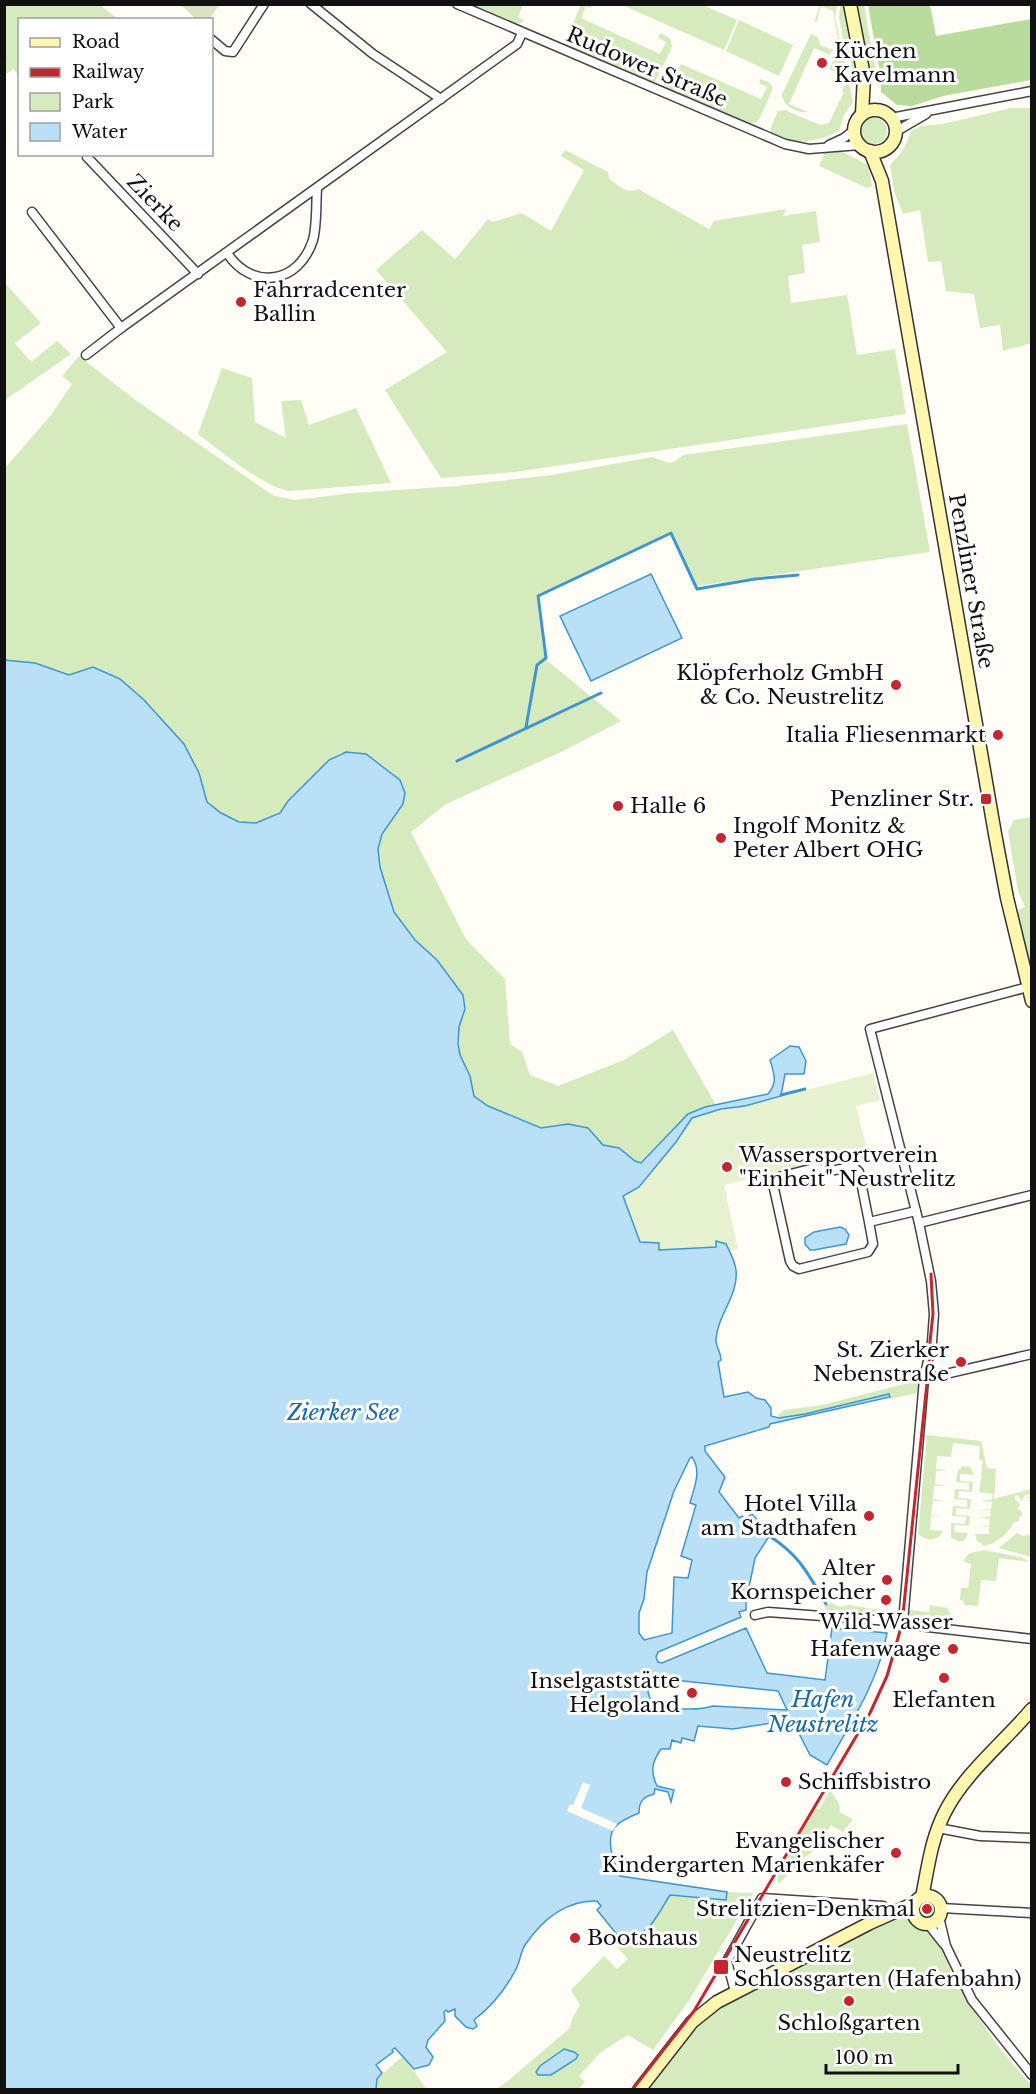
<svg xmlns="http://www.w3.org/2000/svg" width="1036" height="2094" viewBox="0 0 1036 2094" font-family="'Libre Baskerville',serif">
	<style>
		.green { fill: #d5ebbd }
		.forest { fill: #b9dc9c }
		.cemetery { fill: #d9e3c4 }
		.pitch { fill: #e6f2cf }
		.water { fill: #b9e0f7; stroke: #3f96cf; stroke-width: 1.5; fill-rule: evenodd }
		.pier { fill: #fffdf5 }
		.lines { fill: none; stroke-linecap: round; stroke-linejoin: round }
		.stream { stroke: #3f96cf; stroke-width: 3 }
		.minor-casing { stroke: #444; stroke-width: 11 }
		.secondary-casing { stroke: #333; stroke-width: 15 }
		.minor { stroke: #fff; stroke-width: 8 }
		.secondary { stroke: #fff6b0; stroke-width: 12 }
		.rail { stroke: #c4262e; stroke-width: 3 }
		.poi-dot { fill: #c4262e; stroke: #fff; stroke-width: 2 }
		.labels { text-anchor: middle; stroke-width: 6; stroke-linejoin: round; paint-order: stroke }
		.poi-label { font-size: 21px; fill: #111; stroke: #fff; text-anchor: end }
		.street-label { font-size: 21px; fill: #111; stroke: #fff }
		.water-label { font-size: 22px; font-style: italic; fill: #1768a6; stroke: #fff }
	</style>
	<rect width="100%" height="100%" fill="#fffdf5"/>
	<g class="green">
		<path d="M5 4 100 5 118 19 20 20 19 76 13 69 5 75V64L7 63 4 61Z"/>
		<path d="M581 4 592 5 591 8 586 6 581 18 660 54 666 42 658 38 660 33 670 38 672 47 655 82 653 83 564 46Z"/>
		<path d="M470 5H523L518 17 524 20 521 23 516 24Z"/>
		<path d="M622 5H703L737 20 724 50Z"/>
		<path d="M820 5H837L835 17 853 102 844 115 839 131C818 142 793 146 772 135L770 129 778 111 785 110 820 125 829 123 844 92 842 91 847 78 829 69 836 54 841 55 833 11 821 6 817 21 814 23Z"/>
		<path d="M840 5H844L862 95 857 93 851 62 846 56 839 17Z"/>
		<path d="M856 5H864L876 73 870 74Z"/>
		<path d="M739 20 793 45 779 76 726 51Z"/>
		<path d="M811 34 818 37 820 45 833 50 830 55 814 48 789 104 808 112C798 114 782 106 782 94Z"/>
		<path d="M681 64 761 99 767 87 759 83 761 79 770 83 773 88 760 118 755 123H747L746 125 662 88 663 81 666 74 675 78Z"/>
		<path d="M1011 108H1031L1032 343 1003 351 1000 325 980 328 974 294 946 291 941 261 928 262 920 210 903 214 894 191 890 165C904 150 904 150 911 131L921 126 943 124Z"/>
		<circle cx="874" cy="131" r="13"/>
		<path d="M565 150 608 172 609 179C618 185 627 195 638 189L709 229 714 221 786 209 783 216 816 211 820 242 802 245 805 273 788 276 791 303 847 295 857 355 895 349 906 414 515 472 441 478 385 390 447 352 376 270 422 230 455 259 488 219 493 222 522 213 551 231 584 170 561 156Z"/>
		<path d="M829 150H839L866 164 869 168 872 186 867 188 819 166 825 152Z"/>
		<path d="M4 282 41 323 15 343 31 362 57 341 71 354 5 400Z"/>
		<path d="M79 356 134 399 265 490 275 496 295 500 353 493 457 486 552 475 652 457 669 463 674 462 683 455 907 424 930 552 697 586 673 533 670 532 536 596 545 659 621 721 561 752 446 804 411 832 466 939 505 979 510 1044 522 1052 530 1075 558 1086 624 1060 673 1030 716 1105 688 1114 641 1163 635 1161 619 1148 603 1145 588 1128 568 1124 541 1128 488 1106 474 1096 470 1076 460 1056 458 1044 459 1027 465 1009 463 995 437 960 415 940 394 912 380 867 378 849 382 834 391 818 400 780C381 764 364 746 338 754L288 801 280 813 256 823 239 822 221 813 207 802 199 773 184 744 168 728 93 667 69 675 35 663 5 660V468L51 415 72 384 62 376Z"/>
		<path d="M222 368 252 378 255 422 286 438 281 401 301 400 309 425 356 408 391 483 290 491C266 489 218 449 198 434Z"/>
		<path d="M1031 817H1032L1031 971 1018 910 1025 907 1018 891 1008 831 1014 820Z"/>
		<path d="M916 1381 919 1383 917 1393 890 1399 889 1394 805 1414 778 1418 779 1414 785 1410 822 1405Z"/>
		<path d="M927 1435 981 1441 987 1468 996 1469 994 1499 1031 1489V1499L1027 1498 1030 1496 1028 1494 1024 1496 1022 1501 1018 1495 1015 1496V1500L1019 1502 1020 1506 1017 1509 1021 1510 1022 1516 1019 1517V1521L1014 1522C1009 1533 995 1545 983 1546V1544L977 1541 975 1534H989V1527L977 1526H989L990 1519 978 1517H990L991 1510 979 1509H991L992 1502 980 1500H992L993 1494 979 1492 981 1478 983 1476H981L983 1460H979L980 1446 953 1443 951 1457 937 1456 936 1469 948 1470 936 1471 935 1484 946 1486H934L933 1499 944 1501H933L931 1515 943 1517 931 1516 930 1530 943 1531 941 1535C934 1541 925 1541 918 1534Z"/>
		<path d="M963 1466 970 1467 974 1475 960 1474V1481L973 1482 972 1492 959 1491 958 1498 971 1499 970 1509 956 1508V1515L970 1516 969 1526 955 1525 954 1532 968 1533 965 1540 960 1542 951 1538V1523L965 1524 966 1517 952 1516 953 1506 967 1507V1500L954 1499 955 1489 969 1490V1483L956 1482 958 1470Z"/>
		<path d="M1017 1533 1023 1536 1031 1534V1557L999 1548Z"/>
		<path d="M983 1550 1020 1557 1031 1562 999 1558 996 1581 981 1580 978 1606 964 1605V1601L960 1600 961 1588H968L971 1564 964 1562C966 1551 975 1553 983 1550Z"/>
		<path d="M831 1603 840 1607 849 1605 892 1612 897 1611 890 1616H887V1614L865 1612 864 1615 828 1612 824 1606Z"/>
		<path d="M930 1605 947 1608 950 1613 949 1620 914 1618 909 1614V1610L929 1612Z"/>
		<path d="M830 1790 839 1803 840 1812 853 1819 843 1832 831 1825C822 1840 813 1855 798 1861V1866L778 1884V1873L816 1808 820 1809Z"/>
		<path d="M727 1892 753 1893 690 1999 653 2050 628 2035 601 2052 579 2076 585 2082 579 2089 495 2090 509 2080 570 2028 572 2019 580 2005 571 1990 604 1956 617 1969 628 1959 617 1947C624 1941 631 1942 639 1937 653 1928 661 1909 670 1895L726 1900Z"/>
		<path d="M907 1918 916 1923 941 1945 952 1974 974 2011 1001 2050 1032 2086 1031 2090H643L698 2023 712 2012 746 1992 881 1923Z"/>
		<path d="M403 2056C413 2067 418 2079 427 2089L376 2090 377 2079Z"/>
	</g>
	<path class="forest" d="M868 5H930L936 36 1031 19V80L943 96 912 106 897 105 881 92V78Z"/>
	<path class="cemetery" d="M181 5H219L209 20 196 19Z"/>
	<path class="pitch" d="M873 1073 880 1100 856 1106 867 1150 724 1185 738 1249 729 1251 726 1244 716 1241V1247L659 1250 658 1243 639 1242 623 1195 639 1187 676 1142 692 1118 721 1109 745 1106Z"/>
	<g class="water">
		<path d="M651 574 682 638 591 681 560 616Z"/>
		<path d="M4 660 35 663 69 675 93 667 120 679 144 700 184 744 199 773 207 802 221 813 239 822 256 823 280 813 288 801 329 760 346 752 366 754 400 780 405 793 403 804 382 834 378 849 380 867 394 912 415 940 437 960 463 995 465 1009 459 1027 458 1044 460 1055 470 1076 474 1096 488 1106 541 1128 568 1124 588 1128 603 1145 619 1148 635 1161 641 1163 688 1114 705 1107 768 1094C778 1083 774 1073 770 1060L790 1046 799 1047 806 1061 804 1074H785L781 1096 745 1106 721 1109 692 1118 676 1142 639 1187 623 1196 640 1242 659 1243V1250L716 1247V1241L726 1244C730 1252 735 1261 736 1270 739 1296 716 1316 716 1342 717 1348 721 1353 721 1360L718 1362 724 1397 748 1392 756 1398 765 1400 771 1408V1416L779 1418 805 1414 889 1394 890 1397 770 1424 769 1427 705 1446V1451L725 1477 719 1492 739 1518 742 1516 745 1519 752 1514 772 1536 768 1538 755 1558 746 1602V1610L739 1612 741 1617 658 1652 656 1657 658 1662 662 1663 746 1628 767 1673 825 1680 832 1628 887 1633C879 1681 850 1724 827 1765L810 1755 792 1720 733 1729 698 1726 694 1741 682 1738 681 1743 672 1740 670 1749H661C652 1762 650 1771 657 1786L674 1790 671 1802 668 1792 655 1789 654 1794C643 1797 639 1801 639 1813 632 1816 622 1820 617 1825 603 1837 614 1863 620 1876L727 1892 726 1900 670 1895C656 1917 650 1935 623 1942L597 1910 601 1906 597 1901C566 1900 542 1920 525 1945 520 1953 520 1963 515 1971 505 1990 491 2007 474 2020L477 2026 473 2029 466 2027 455 2016V2009L448 2012 446 2010 444 2012 445 2021 428 2040 426 2047 433 2057 429 2065 414 2069 395 2048 392 2050 393 2052 376 2065 382 2073 377 2079 376 2089H5ZM692 1457C702 1471 694 1488 690 1503L696 1505 681 1556 692 1560 688 1578 674 1577 672 1633 644 1640 639 1633V1613L644 1599 647 1572 674 1491 690 1458ZM664 1679 778 1691 787 1710 713 1706C698 1711 664 1710 651 1702L648 1692 653 1682Z"/>
		<path d="M840 1227 845 1229 849 1235 846 1244 814 1250H810L805 1244V1238L814 1232Z"/>
		<path d="M564 2049 574 2052 578 2055 576 2059 551 2075H538L536 2072 540 2066Z"/>
	</g>
	<path class="pier" d="M583 1782 590 1785 581 1808 617 1824 613 1831 567 1811 570 1804 573 1805Z"/>
	<g class="lines">
		<g class="stream">
			<path d="M526 727 537 665 546 658 538 596 671 533 697 589 755 579 798 575"/>
			<path d="M457 761 601 693"/>
			<path d="M781 1095 805 1089"/>
			<path d="M771 1537C801 1557 808 1574 826 1604"/>
		</g>
		<defs>
			<g id="minor">
				<path d="M311 4 373 54 441 99"/>
				<path d="M457 4 785 144 809 149 860 145"/>
				<path d="M212 40 225 51 233 52 264 4"/>
				<path d="M891 118 1032 91"/>
				<path d="M895 132 926 114"/>
				<path d="M829 145 844 138 854 130"/>
				<path d="M87 157 198 274"/>
				<path d="M32 212 121 328"/>
				<path d="M227 253C252 291 299 284 313 240 317 226 316 203 317 188"/>
				<path d="M86 355 121 328 517 44 522 33"/>
				<path d="M869 1222 859 1172 854 1167 828 1171 814 1168 779 1177 773 1184 790 1261 793 1266 799 1269 868 1252 873 1244 869 1222 916 1211"/>
				<path d="M919 1223 1032 1195"/>
				<path d="M924 1379 1032 1354"/>
				<path d="M755 1615 768 1612 903 1622 902 1624 1032 1639"/>
				<path d="M903 1622 924 1379 932 1342 934 1314 931 1281 919 1223 870 1029 1028 987"/>
				<path d="M938 1828 980 1836 1032 1838"/>
				<path d="M941 1908 1032 1913"/>
				<path d="M939 1917 946 1946 972 2000 1032 2075"/>
				<path d="M928 1924 944 1944"/>
				<path d="M735 1992 727 1961 762 1898 883 1906"/>
			</g>
			<g id="secondary">
				<path d="M850 4 864 76 862 114"/>
				<circle cx="875" cy="131" r="21"/>
				<path d="M870 151 882 181 995 834 1007 898 1032 1001"/>
				<circle cx="927" cy="1910" r="14"/>
				<path d="M922 1897C928 1868 931 1839 945 1812 964 1774 1004 1742 1032 1709"/>
				<path d="M639 2090 692 2022 717 2002 870 1923 915 1903"/>
			</g>
		</defs>
		<use href="#minor" class="minor-casing"/>
		<use href="#secondary" class="secondary-casing"/>
		<use href="#minor" class="minor"/>
		<use href="#secondary" class="secondary"/>
		<g class="rail">
			<path d="M929 1351 933 1314 931 1274"/>
			<path d="M632 2090 694 2011 870 1713 887 1676 902 1624 931 1344"/>
		</g>
	</g>
	<g class="poi-dot">
		<circle cx="822" cy="63" r="6"/>
		<circle cx="241" cy="302" r="6"/>
		<circle cx="896" cy="685" r="6"/>
		<circle cx="998" cy="735" r="6"/>
		<rect x="980" y="793" width="12" height="12" rx="3"/>
		<circle cx="618" cy="806" r="6"/>
		<circle cx="721" cy="838" r="6"/>
		<circle cx="727" cy="1167" r="6"/>
		<circle cx="961" cy="1362" r="6"/>
		<circle cx="869" cy="1516" r="6"/>
		<circle cx="887" cy="1580" r="6"/>
		<circle cx="886" cy="1600" r="6"/>
		<circle cx="953" cy="1649" r="6"/>
		<circle cx="944" cy="1678" r="6"/>
		<circle cx="692" cy="1693" r="6"/>
		<circle cx="786" cy="1782" r="6"/>
		<circle cx="896" cy="1853" r="6"/>
		<circle cx="927" cy="1909" r="6"/>
		<circle cx="575" cy="1938" r="6"/>
		<rect x="713" y="1959" width="16" height="16" rx="3"/>
		<circle cx="849" cy="2001" r="6"/>
	</g>
	<g class="labels">
		<g class="poi-label">
			<text x="834" y="58" text-anchor="start">Küchen<tspan x="834" dy="24">Kavelmann</tspan></text>
			<text x="253" y="297" text-anchor="start">Fahrradcenter<tspan x="253" dy="24">Ballin</tspan></text>
			<text x="884" y="680">Klöpferholz GmbH<tspan x="884" dy="24">&amp; Co. Neustrelitz</tspan></text>
			<text x="986" y="742">Italia Fliesenmarkt</text>
			<text x="974" y="806">Penzliner Str.</text>
			<text x="630" y="813" text-anchor="start">Halle 6</text>
			<text x="733" y="833" text-anchor="start">Ingolf Monitz &amp;<tspan x="733" dy="24">Peter Albert OHG</tspan></text>
			<text x="739" y="1162" text-anchor="start">Wassersportverein<tspan x="739" dy="24">"Einheit" Neustrelitz</tspan></text>
			<text x="949" y="1357">St. Zierker<tspan x="949" dy="24">Nebenstraße</tspan></text>
			<text x="857" y="1511">Hotel Villa<tspan x="857" dy="24">am Stadthafen</tspan></text>
			<text x="875" y="1575">Alter<tspan x="875" dy="24">Kornspeicher</tspan></text>
			<text x="886" y="1629" text-anchor="middle">Wild Wasser</text>
			<text x="941" y="1656">Hafenwaage</text>
			<text x="680" y="1688">Inselgaststätte<tspan x="680" dy="24">Helgoland</tspan></text>
			<text x="944" y="1707" text-anchor="middle">Elefanten</text>
			<text x="798" y="1789" text-anchor="start">Schiffsbistro</text>
			<text x="884" y="1848">Evangelischer<tspan x="884" dy="24">Kindergarten Marienkäfer</tspan></text>
			<text x="915" y="1916">Strelitzien-Denkmal</text>
			<text x="587" y="1945" text-anchor="start">Bootshaus</text>
			<text x="734" y="1962" text-anchor="start">Neustrelitz<tspan x="734" dy="24">Schlossgarten (Hafenbahn)</tspan></text>
			<text x="849" y="2030" text-anchor="middle">Schloßgarten</text>
		</g>
		<g class="street-label">
			<text transform="translate(647 67) rotate(23)" y="7">Rudower Straße</text>
			<text transform="translate(155 203) rotate(46)" y="7">Zierke</text>
			<text transform="translate(971 581) rotate(80)" y="7">Penzliner Straße</text>
		</g>
		<g class="water-label">
			<text x="343" y="1420">Zierker See</text>
			<text x="823" y="1707">Hafen<tspan x="823" dy="25">Neustrelitz</tspan></text>
		</g>
	</g>
	<rect width="1036" height="2094" fill="none" stroke="#111111" stroke-width="12"/>
	<rect x="18" y="18" width="195" height="138" fill="#ffffff" stroke="#a0a0a0" stroke-width="1.5"/>
	<rect x="30" y="38" width="30" height="9" fill="#fff6b0" stroke="#a0a0a0" stroke-width="1.5"/>
	<text x="72" y="48" font-size="18" fill="#111111">Road</text>
	<rect x="30" y="68" width="30" height="9" fill="#c4262e" stroke="#a0a0a0" stroke-width="1.5"/>
	<text x="72" y="78" font-size="18" fill="#111111">Railway</text>
	<rect x="30" y="93" width="30" height="18" fill="#d5ebbd" stroke="#a0a0a0" stroke-width="1.5"/>
	<text x="72" y="108" font-size="18" fill="#111111">Park</text>
	<rect x="30" y="123" width="30" height="18" fill="#b9e0f7" stroke="#a0a0a0" stroke-width="1.5"/>
	<text x="72" y="138" font-size="18" fill="#111111">Water</text>
	<path d="M826 2064v9h132v-9" fill="none" stroke="#111111" stroke-width="3"/>
	<text x="835" y="2064" font-size="18" fill="#111111" stroke="#ffffff" stroke-width="4.5" paint-order="stroke">100 m</text>
</svg>
